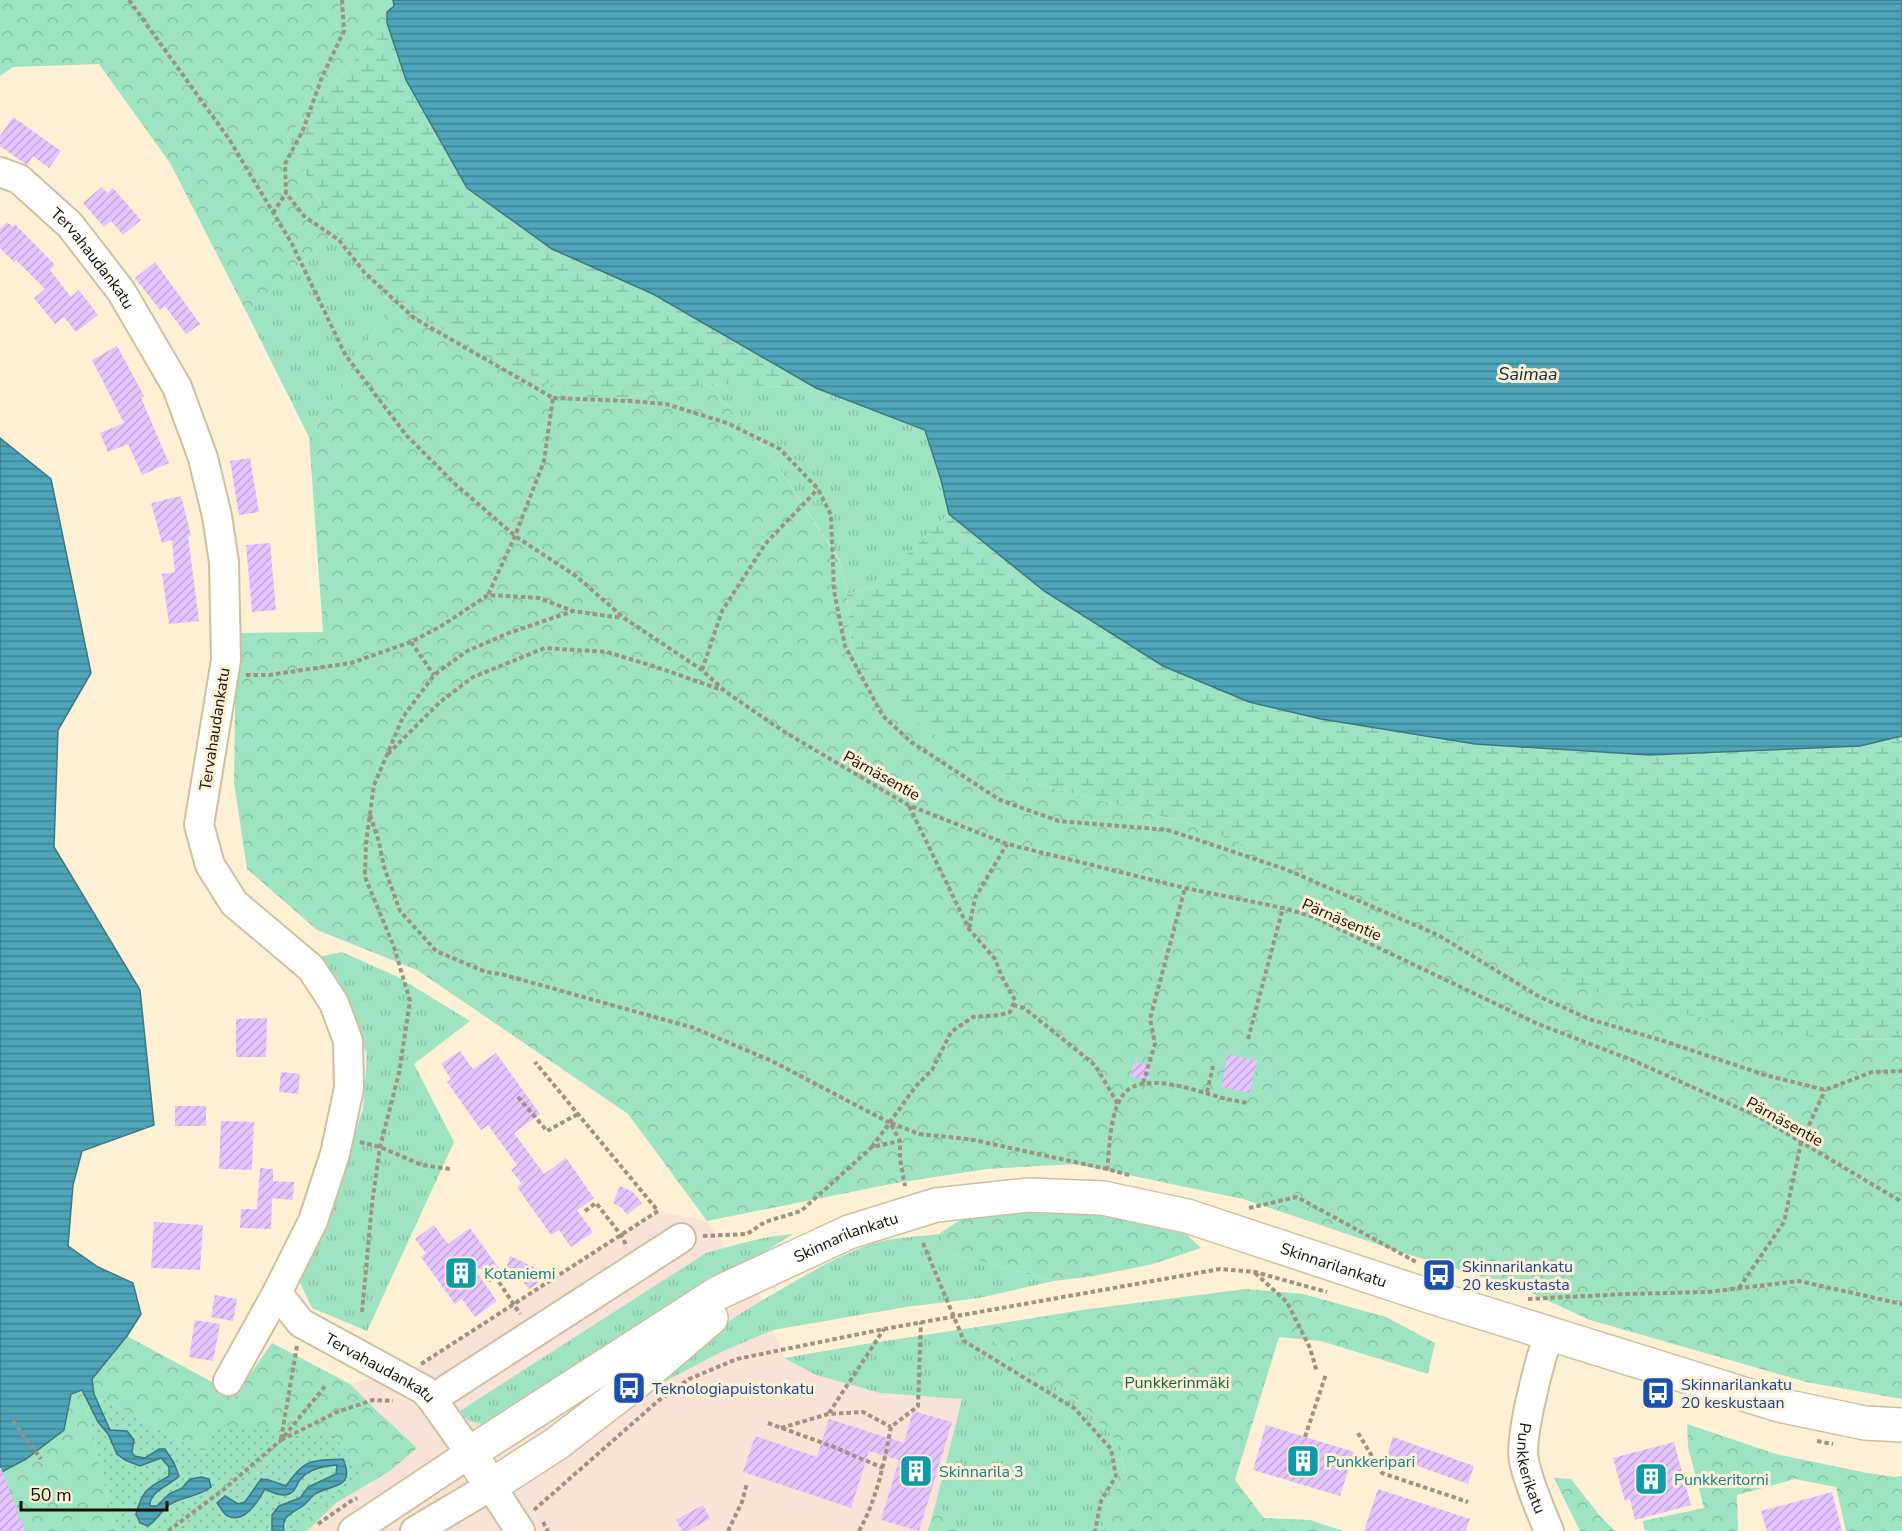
<svg xmlns="http://www.w3.org/2000/svg" width="1902" height="1531" viewBox="0 0 1902 1531" font-family="'Nunito Sans',sans-serif">
	<style>
		.commercial { fill: #f9e3d6 }
		.grass { fill: url(#grass-tufts) }
		.forest { fill: url(#forest-crowns) }
		.wetland { fill: url(#wetland-marsh) }
		.park { fill: url(#park-dots) }
		.water { fill: url(#water-rules); stroke: #3e7883; stroke-width: 1.5 }
		.building { fill: url(#building-hatch) }
		.lines { fill: none; stroke-linecap: round; stroke-linejoin: round }
		.minor-casing { stroke: #cfbf9d; stroke-width: 32 }
		.major-casing { stroke: #cfbf9d; stroke-width: 36 }
		.path { stroke: #9d937e; stroke-width: 4; stroke-dasharray: 4.5 3; stroke-linecap: butt }
		.minor { stroke: #fff; stroke-width: 28 }
		.major { stroke: #fff; stroke-width: 33 }
		.labels { text-anchor: middle; stroke-width: 6; stroke-linejoin: round; paint-order: stroke }
		.street-label { font-size: 16px; fill: #171206; stroke: #fef0d5 }
		.transit-label { font-size: 16px; fill: #164399; stroke: #fef0d5; text-anchor: start }
		.culture-label { font-size: 16px; fill: #0d838f; stroke: #fef0d5; text-anchor: start }
		.park-label { font-size: 16px; fill: #0e6748; stroke: #fef0d5 }
		.water-label { font-size: 18px; font-style: italic; fill: #042f38; stroke: #fef0d5 }
	</style>
	<defs>
		<pattern id="grass-tufts" width="24" height="20" patternUnits="userSpaceOnUse" patternTransform="scale(1.5)"><rect width="24" height="20" fill="#9ee3c2"/><path d="M3 7l-1-3M5 7V3M7 7l1-3M15 17l-1-3M17 17v-4M19 17l1-3" fill="none" stroke="#87c2a5"/></pattern>
		<pattern id="forest-crowns" width="20" height="18" patternUnits="userSpaceOnUse" patternTransform="scale(1.5)"><rect width="20" height="18" fill="#9ee3c2"/><path d="M2 6a3 3 0 1 1 6 0M12 15a3 3 0 1 1 6 0" fill="none" stroke="#87c2a5"/></pattern>
		<pattern id="wetland-marsh" width="20" height="14" patternUnits="userSpaceOnUse" patternTransform="scale(1.5)"><rect width="20" height="14" fill="#9ee3c2"/><path d="M1 5h8M5 5V1M11 12h8M15 12V8" fill="none" stroke="#87c2a5"/></pattern>
		<pattern id="park-dots" width="8" height="8" patternUnits="userSpaceOnUse" patternTransform="scale(1.5)"><rect width="8" height="8" fill="#9ee3c2"/><path d="M2 2h.1M6 6h.1" fill="none" stroke="#87c2a5" stroke-width="1.8" stroke-linecap="round"/></pattern>
		<pattern id="water-rules" width="6" height="5" patternUnits="userSpaceOnUse" patternTransform="scale(1.5)"><rect width="6" height="5" fill="#4ea4b8"/><path d="M0 2.5h6" fill="none" stroke="#408494"/></pattern>
		<pattern id="building-hatch" width="6" height="6" patternUnits="userSpaceOnUse" patternTransform="scale(1.5)"><rect width="6" height="6" fill="#e4c3fe"/><path d="M-1 1l2-2M0 6l6-6M5 7l2-2" fill="none" stroke="#c3a6d8"/></pattern>
	</defs>
	<rect width="100%" height="100%" fill="#fef0d5"/>
	<path class="commercial" d="M658 1211 707 1221 762 1300 784 1358 816 1375 880 1393 962 1398 936 1502 957 1531H307L336 1503 390 1471 378 1412 350 1384 420 1365Z"/>
	<g class="grass">
		<path d="M335 232 391 303 309 437 247 313Z"/>
		<path d="M709 384 816 388 925 430 941 480 949 514 873 587 847 594 839 559 777 465Z"/>
		<path d="M342 952 398 977 470 1021 414 1064 454 1142 367 1331 312 1308 299 1281 337 1191 363 1109 367 1054 345 1003 318 957Z"/>
		<path d="M793 1234 500 1420C481 1425 473 1426 458 1412L706 1253C735 1245 763 1236 793 1234Z"/>
		<path d="M939 1234 953 1254 1054 1281 979 1298 906 1307 773 1330 721 1352 664 1382C695 1339 740 1313 785 1287 814 1270 844 1253 875 1243 895 1237 918 1237 939 1234Z"/>
		<path d="M977 1327 1020 1364 1081 1403 1121 1445 1124 1475 1108 1504 1103 1531H957L936 1502 962 1399 880 1393 816 1375 784 1358 865 1344Z"/>
	</g>
	<g class="forest">
		<path d="M0 0H393L394 6 387 12V23L287 137 335 232 247 313 170 163 99 64 13 67 0 76Z"/>
		<path d="M391 303 587 404 709 384 777 465 839 560 847 594 854 678 930 731 1004 775 1198 826 1824 1039 1902 1040V1399L1806 1382 1590 1320 1518 1287 1403 1253 1243 1199 1076 1164 987 1169 896 1183 707 1221 628 1114 417 970 317 930 247 869 234 782 236 633 323 632 309 437Z"/>
		<path d="M1025 1213 1096 1214 1186 1234 1201 1248 1153 1264 1094 1276 1054 1281 953 1254 939 1234 963 1218Z"/>
		<path d="M1246 1289 1303 1294 1386 1317 1435 1343 1428 1374 1321 1341 1279 1337 1235 1480 1264 1518 1310 1520 1343 1531H1103L1108 1504 1124 1475 1121 1445 1081 1403 1020 1364 977 1327 1089 1309Z"/>
		<path d="M127 1336 212 1382 235 1396 272 1343 350 1384 378 1412 417 1448 390 1471 336 1503 307 1531H291L307 1517 204 1453 102 1399 87 1411 115 1529 116 1531H0V1473L26 1459 63 1430 71 1393 92 1379Z"/>
		<path d="M1687 1424 1776 1454 1867 1473 1895 1477 1902 1476V1531H1846L1836 1487 1795 1479 1737 1495 1738 1531H1647L1644 1529 1643 1521 1704 1508 1688 1447Z"/>
		<path d="M1554 1478 1571 1479 1600 1516 1615 1531H1580Z"/>
		<path d="M936 1502 957 1531H928Z"/>
	</g>
	<g class="wetland">
		<path d="M387 23 406 80 552 249 653 294 816 388 709 384 587 404 391 303 335 232 287 137Z"/>
		<path d="M949 514 1044 591 1249 702 1321 719 1475 744 1649 755 1860 746 1902 736V1040L1824 1039 1637 1006 1566 981 1198 826 1004 775 930 731 854 678 847 594 873 587Z"/>
	</g>
	<path class="park" d="M102 1399 204 1453 218 1425 334 1436 365 1474 291 1531H116L115 1529 87 1411Z"/>
	<g class="water">
		<path d="M393 0H1902V736L1860 746 1649 755 1475 744 1321 719 1249 702 1163 666 1044 591 949 514 941 480 925 430 816 388 653 294 552 249 467 188 406 80 387 23V12L394 6Z"/>
		<path d="M0 438 51 479 91 673 58 730 54 847 140 990 154 1125 82 1151 73 1185 68 1246 98 1267 133 1283 141 1314 127 1336 92 1379 94 1394 110 1430 127 1431 134 1440 132 1452 134 1456 145 1458 159 1449H165L174 1463 179 1476C170 1486 149 1491 150 1506H157L169 1494 182 1488 190 1479 202 1477 209 1479 211 1487C199 1497 182 1496 169 1505 161 1511 157 1520 148 1526L140 1523 136 1514C143 1489 148 1488 169 1476V1467L161 1458 140 1466 125 1460 117 1454 108 1434 98 1422 82 1390 71 1394 64 1430 26 1459 0 1473Z"/>
		<path d="M343 1459C356 1489 332 1484 315 1494 310 1498 306 1504 301 1507 291 1514 281 1516 284 1531H272V1515L279 1506 300 1498 308 1487 336 1474 337 1465C323 1466 305 1470 298 1483 295 1488 295 1492 289 1494 281 1497 272 1492 265 1489 258 1501 244 1526 226 1515 223 1512 220 1507 217 1503L225 1496 238 1504 245 1502 261 1479 269 1480 286 1486C305 1458 310 1461 343 1459Z"/>
	</g>
	<g class="building">
		<path d="M13 117 61 151 49 168 33 156 27 165 0 146V136Z"/>
		<path d="M102 187 107 193 113 188 141 220 123 235 111 221 104 227 83 203Z"/>
		<path d="M7 222 13 227 15 224 55 265 50 270 71 297 79 290 98 315 76 332 64 317 55 324 34 298 45 289 16 260 14 262 0 248V229Z"/>
		<path d="M155 262 200 324 186 334 165 306 160 310 135 278Z"/>
		<path d="M117 346 144 396 141 398 169 463 142 475 128 444 108 452 100 433 124 423 92 360Z"/>
		<path d="M250 458 259 512 239 515 230 461Z"/>
		<path d="M181 496 191 535 188 536 199 621 169 624 162 574 175 572 172 540 162 543 151 503Z"/>
		<path d="M270 543 276 610 252 612 246 545Z"/>
		<path d="M267 1018 266 1057H236V1019Z"/>
		<path d="M460 1051 473 1069 496 1053 540 1114 514 1133 544 1174 566 1158 594 1198 577 1210 593 1232 571 1247 559 1230 551 1235 517 1187 522 1184 511 1170 517 1165 488 1125 481 1130 447 1082 451 1079 441 1064Z"/>
		<path d="M1228 1054 1257 1061 1250 1093 1221 1087Z"/>
		<path d="M1133 1062 1151 1065 1149 1079 1131 1077Z"/>
		<path d="M281 1072 300 1074 298 1094 279 1092Z"/>
		<rect x="175" y="1106" width="31" height="20"/>
		<path d="M221 1121 254 1122 252 1170 219 1169Z"/>
		<path d="M260 1168 273 1169V1181L294 1182 293 1200 272 1198 271 1229 240 1228 241 1209H257Z"/>
		<path d="M620 1186 633 1192 642 1203 627 1215 622 1208 613 1203Z"/>
		<path d="M154 1222 203 1225 200 1270 151 1268Z"/>
		<path d="M434 1225 448 1244 470 1228 503 1274 473 1267 497 1301 475 1317 462 1299 455 1304 421 1257 426 1253 415 1239Z"/>
		<path d="M510 1256 536 1268 544 1279 529 1289 523 1282 514 1277 504 1275Z"/>
		<path d="M215 1295 237 1299 233 1321 211 1317Z"/>
		<path d="M195 1320 220 1324 213 1361 189 1357Z"/>
		<path d="M913 1411 952 1422 919 1531 881 1520 899 1460 869 1451 851 1508 743 1472 755 1436 817 1457 829 1419 904 1443Z"/>
		<path d="M1266 1425 1354 1452 1340 1496 1253 1470Z"/>
		<path d="M1393 1437 1474 1466 1468 1484 1387 1455Z"/>
		<path d="M1674 1442 1691 1505 1635 1520 1630 1499 1625 1501 1613 1458Z"/>
		<path d="M0 1468H1L25 1531H0Z"/>
		<path d="M1378 1489 1470 1519 1466 1531H1364Z"/>
		<path d="M1832 1492 1842 1531H1767L1761 1511Z"/>
		<path d="M703 1505 710 1519 688 1531H682L676 1520Z"/>
	</g>
	<g class="lines">
		<defs>
			<g id="minor">
				<path id="s1" d="M0 172 19 179 70 225 121 291 177 387 203 458 217 516 224 562 226 660 199 825 210 865 234 903 311 968 334 1003 348 1041 349 1088 335 1154 313 1221 277 1293 301 1323 424 1390 432 1399 470 1453 353 1531"/>
				<path id="s2" d="M1549 1334C1540 1359 1519 1437 1524 1461 1529 1485 1540 1509 1549 1531"/>
				<path d="M228 1381 277 1293"/>
				<path d="M432 1399 681 1238"/>
				<path d="M415 1531 491 1486 520 1531"/>
			</g>
			<g id="major">
				<path id="s3" d="M491 1486 470 1453 718 1293 849 1232 936 1205 1029 1195 1103 1198 1187 1216 1432 1297 1779 1405 1865 1423 1902 1425"/>
				<path d="M491 1486 556 1444 629 1388 711 1318"/>
			</g>
		</defs>
		<use href="#minor" class="minor-casing"/>
		<use href="#major" class="major-casing"/>
		<g class="path">
			<path d="M129 0 229 139 292 244 346 356 407 436 455 484 515 536 576 576 624 618 702 670 726 692 783 731 908 805 1007 844 1185 888 1283 908 1314 917 1538 1024 1632 1060 1759 1117 1902 1202"/>
			<path d="M342 0 344 31 322 77 303 130 285 164 286 193 304 216 339 240 365 273 414 318 553 398 544 461 515 536 488 595"/>
			<path d="M273 213 286 193"/>
			<path d="M553 398 630 401 666 404 727 423 780 449 818 489 831 515 834 591 845 646 883 716 911 742 1000 800 1059 821 1168 830 1285 869 1438 935 1538 996 1589 1019 1664 1041 1765 1075 1825 1090 1872 1072 1902 1071"/>
			<path d="M411 642 434 675"/>
			<path d="M702 670 722 611 766 543 818 489"/>
			<path d="M246 675H269L351 663 411 642 443 625 488 595 539 598 573 611"/>
			<path d="M388 754 440 702 473 677 545 648 607 652 656 667 722 690"/>
			<path d="M370 815 379 842 384 867 400 911 436 951 486 972 501 974 694 1028 772 1061 890 1123 900 1141V1158L905 1186"/>
			<path d="M969 928 975 898 1007 844"/>
			<path d="M1013 1005 1024 1008 1095 1065 1118 1104"/>
			<path d="M1248 1039 1283 908"/>
			<path d="M1143 1083 1155 1044 1150 1019 1185 888"/>
			<path d="M1207 1092 1213 1066"/>
			<path d="M518 1097 547 1131 578 1114"/>
			<path d="M891 1123 919 1134 969 1139 1107 1169 1132 1176"/>
			<path d="M360 1142 380 1147 422 1165 450 1169"/>
			<path d="M872 1147 916 1086 932 1070 951 1032 973 1017 1000 1015 1010 1012 1015 1000 1002 977 995 959 969 929 909 806"/>
			<path d="M1107 1170C1110 1148 1109 1118 1121 1098 1137 1068 1196 1091 1220 1097 1229 1100 1238 1101 1247 1103"/>
			<path d="M1249 1208 1297 1197 1418 1263"/>
			<path d="M585 1211 596 1203 621 1235 627 1247"/>
			<path d="M703 1236 747 1234 765 1222 801 1211 872 1147 900 1141"/>
			<path d="M923 1243 964 1341 1074 1408 1111 1449 1116 1476 1101 1501 1095 1531"/>
			<path d="M1255 1273 1287 1302 1310 1348 1317 1372"/>
			<path d="M489 1281 495 1276 520 1314"/>
			<path d="M1739 1288 1784 1222 1801 1143 1825 1090"/>
			<path d="M1528 1299 1625 1294 1708 1292 1799 1281 1902 1304"/>
			<path d="M362 1312 372 1204 380 1147 399 1073 410 1001 394 947 365 877 366 843 374 785 403 717 434 675 467 651 509 633 573 611 622 618"/>
			<path d="M421 1364 658 1211 535 1062"/>
			<path d="M829 1413 884 1329"/>
			<path d="M13 1421 41 1459"/>
			<path d="M768 1423 834 1447 883 1468"/>
			<path d="M781 1428 828 1414 863 1412 891 1427"/>
			<path d="M1358 1433 1382 1473 1468 1502"/>
			<path d="M1305 1437 1326 1374"/>
			<path d="M281 1439 297 1346"/>
			<path d="M281 1440 337 1412 373 1400 393 1401"/>
			<path d="M1817 1441 1833 1444"/>
			<path d="M534 1510 658 1401 689 1379 737 1359 884 1329 1220 1269 1255 1272 1327 1292"/>
			<path d="M543 1522 548 1531"/>
			<path d="M318 1524 351 1501 357 1498"/>
			<path d="M168 1531 223 1490 281 1440 326 1385"/>
			<path d="M728 1531 742 1502 747 1483"/>
			<path d="M859 1531C877 1499 884 1463 891 1427L918 1406 921 1322"/>
		</g>
		<use href="#minor" class="minor"/>
		<use href="#major" class="major"/>
	</g>
	<defs>
		<symbol id="building-square" viewBox="-11 -11 22 22"><rect x="-9" y="-9" width="18" height="18" rx="4" fill="#0f9aa8" stroke="#fef0d5"/><path d="M-4-6H4V6H1V3H-1V6H-4ZM-2.5-4.3h1.7v1.8h-1.7ZM.8-4.3h1.7v1.8H.8ZM-2.5-1h1.7V.8h-1.7ZM.8-1h1.7V.8H.8Z" fill="#fff"/></symbol>
		<symbol id="bus-square" viewBox="-11 -11 22 22"><rect x="-9" y="-9" width="18" height="18" rx="4" fill="#1a4fb4" stroke="#fef0d5"/><path d="M-5-6H5V4H4V6H2V4H-2V6H-4V4H-5ZM-3.5-4V0h7V-4ZM-3.5 1.2v1.5H-2V1.2ZM2 1.2v1.5H3.5V1.2Z" fill="#fff"/></symbol>
	</defs>
	<g fill-rule="evenodd">
		<use href="#building-square" x="442" y="1254" width="38" height="38"/>
		<use href="#bus-square" x="1420" y="1256" width="38" height="38"/>
		<use href="#bus-square" x="610" y="1369" width="38" height="38"/>
		<use href="#bus-square" x="1639" y="1374" width="38" height="38"/>
		<use href="#building-square" x="1284" y="1442" width="38" height="38"/>
		<use href="#building-square" x="897" y="1452" width="38" height="38"/>
		<use href="#building-square" x="1632" y="1460" width="38" height="38"/>
	</g>
	<g class="labels">
		<g class="street-label">
			<text dy="6" stroke="none"><textPath href="#s1" startOffset="129">Tervahaudankatu</textPath></text>
			<text transform="translate(214 729) rotate(-81)" y="6">Tervahaudankatu</text>
			<text transform="translate(882 775) rotate(29)" y="6">Pärnäsentie</text>
			<text transform="translate(1342 919) rotate(23)" y="6">Pärnäsentie</text>
			<text transform="translate(1785 1121) rotate(29)" y="6">Pärnäsentie</text>
			<text dy="6" stroke="none"><textPath href="#s3" startOffset="474">Skinnarilankatu</textPath></text>
			<text dy="6" stroke="none"><textPath href="#s3" startOffset="978">Skinnarilankatu</textPath></text>
			<text dy="6" stroke="none"><textPath href="#s1" startOffset="1395">Tervahaudankatu</textPath></text>
			<text dy="6" stroke="none"><textPath href="#s2" startOffset="138">Punkkerikatu</textPath></text>
		</g>
		<g class="transit-label">
			<text x="1462" y="1272">Skinnarilankatu<tspan x="1462" dy="18">20 keskustasta</tspan></text>
			<text x="1681" y="1390">Skinnarilankatu<tspan x="1681" dy="18">20 keskustaan</tspan></text>
			<text x="652" y="1394">Teknologiapuistonkatu</text>
		</g>
		<g class="culture-label">
			<text x="484" y="1279">Kotaniemi</text>
			<text x="1326" y="1467">Punkkeripari</text>
			<text x="939" y="1477">Skinnarila 3</text>
			<text x="1674" y="1485">Punkkeritorni</text>
		</g>
		<g class="park-label">
			<text x="1177" y="1388">Punkkerinmäki</text>
		</g>
		<g class="water-label">
			<text x="1528" y="380">Saimaa</text>
		</g>
	</g>
	<path d="M21 1501v9h146v-9" fill="none" stroke="#171206" stroke-width="3"/>
	<text x="30" y="1501" font-size="18" fill="#171206" stroke="#fef0d5" stroke-width="4.5" paint-order="stroke">50 m</text>
</svg>
